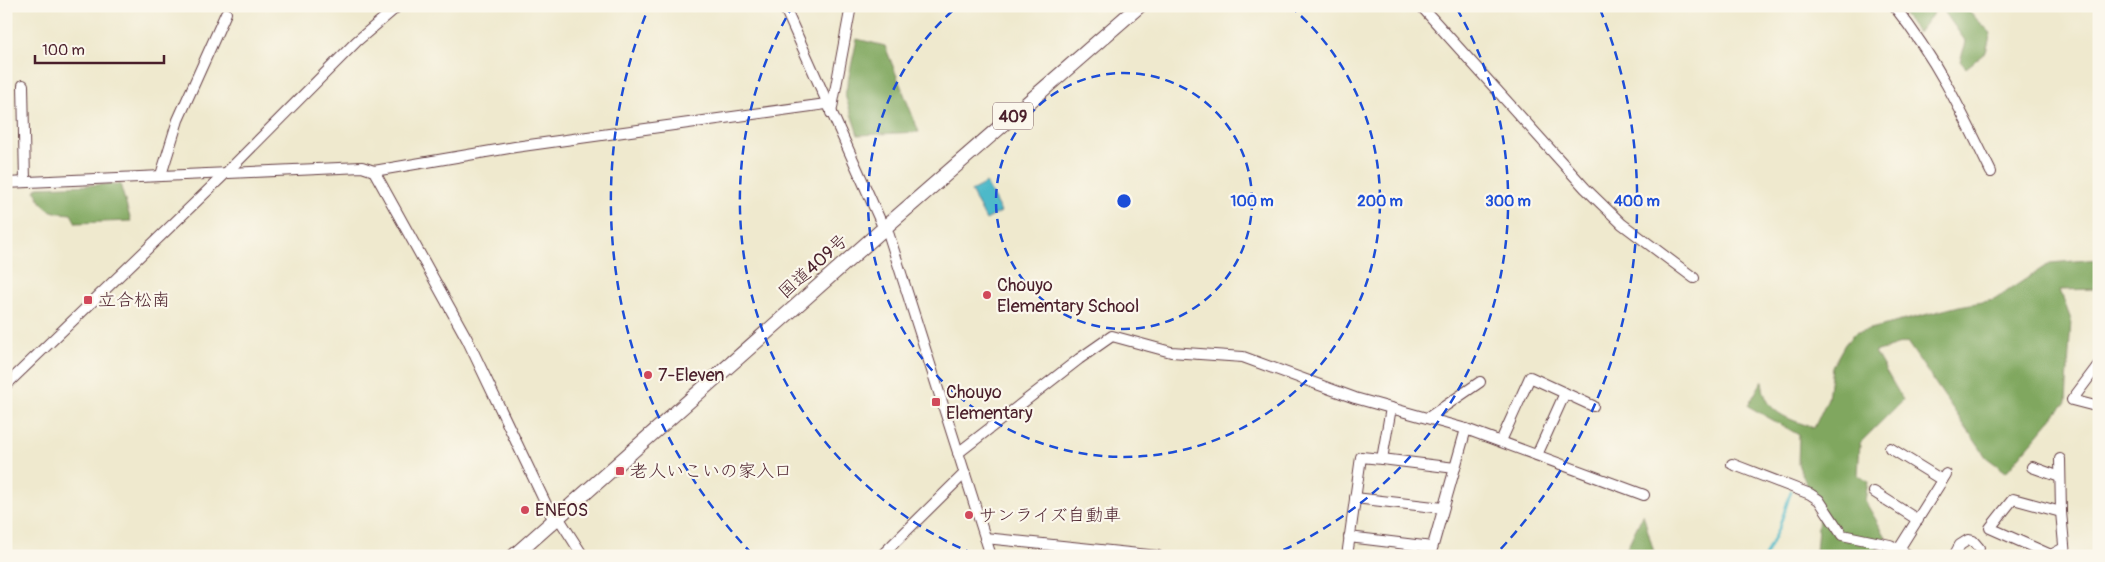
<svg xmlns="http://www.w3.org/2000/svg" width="2105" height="562" viewBox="0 0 2105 562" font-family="Pangolin,'Klee One',sans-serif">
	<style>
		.forest { fill: #80a75e; stroke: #656344 }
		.water { fill: #4db9c9; stroke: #4c6c7a }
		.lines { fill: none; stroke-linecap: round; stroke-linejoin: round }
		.stream { stroke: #4db9c9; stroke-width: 2.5 }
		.minor-casing { stroke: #633d43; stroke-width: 12 }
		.highway-casing { stroke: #633d43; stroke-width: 16 }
		.minor { stroke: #fff; stroke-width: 10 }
		.highway { stroke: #fff; stroke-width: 14 }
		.ring { fill: none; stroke: #1d4ed8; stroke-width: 2.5; stroke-dasharray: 9 6 }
		.poi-dot { fill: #d1495b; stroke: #fbf7ec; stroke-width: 2 }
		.labels { text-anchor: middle; stroke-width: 4.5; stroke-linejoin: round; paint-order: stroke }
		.shield { fill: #fbf7ec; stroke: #7f6065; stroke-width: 1 }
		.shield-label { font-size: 16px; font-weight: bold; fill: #4a1f2b }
		.street-label { font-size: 18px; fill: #4a1f2b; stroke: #fbf7ec }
		.poi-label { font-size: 18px; fill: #4a1f2b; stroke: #fbf7ec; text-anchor: start }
		.centre { fill: #1d4ed8; stroke: #fbf7ec; stroke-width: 2.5 }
		.ring-label { font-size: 15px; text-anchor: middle; font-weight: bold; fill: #1d4ed8; stroke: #fbf7ec; stroke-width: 4.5; stroke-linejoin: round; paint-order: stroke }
	</style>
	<rect width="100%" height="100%" fill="#fbf7ec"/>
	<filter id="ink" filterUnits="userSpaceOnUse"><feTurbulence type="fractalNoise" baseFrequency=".02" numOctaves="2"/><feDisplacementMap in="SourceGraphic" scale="10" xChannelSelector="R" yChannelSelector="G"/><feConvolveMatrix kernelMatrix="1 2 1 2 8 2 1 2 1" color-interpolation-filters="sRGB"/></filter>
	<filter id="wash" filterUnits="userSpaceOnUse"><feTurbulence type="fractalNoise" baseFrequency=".0096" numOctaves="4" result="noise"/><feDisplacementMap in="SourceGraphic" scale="20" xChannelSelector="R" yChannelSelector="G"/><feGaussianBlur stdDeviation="1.12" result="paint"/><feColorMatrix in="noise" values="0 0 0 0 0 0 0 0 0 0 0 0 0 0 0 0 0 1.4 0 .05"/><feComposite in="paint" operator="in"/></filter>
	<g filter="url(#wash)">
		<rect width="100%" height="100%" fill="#efe9ce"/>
		<g class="forest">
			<path d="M1897 6H1939L1918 33Z"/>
			<path d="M1940 6H1963L1991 33 1986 52 1966 68 1960 61 1966 42Z"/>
			<path d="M857 39 885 46 919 132 858 135 845 95Z"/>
			<path d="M120 184 131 221 76 223 71 214C49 212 46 212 35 191L38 187Z"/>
			<path d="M2099 259V289L2060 290 2071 320 2066 402 2006 472 1986 457 1907 342 1875 352 1903 400 1860 443 1858 475 1868 482 1865 501 1886 537 1874 556H1813L1816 552 1819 515 1798 464 1799 435 1748 406 1762 381C1765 414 1787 418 1814 428L1828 398 1832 367 1845 344 1855 333 1959 306 1994 300 2050 263Z"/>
			<path d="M1643 514 1655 556H1623Z"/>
		</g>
		<path class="water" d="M986 183 1001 212 986 220 971 191Z"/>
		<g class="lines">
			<path class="stream" d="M1765 556 1780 525 1791 491"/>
		</g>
	</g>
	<g filter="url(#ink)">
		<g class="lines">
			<defs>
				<g id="minor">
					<path d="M784 6 884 229"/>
					<path d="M1421 6 1585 188 1622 224 1694 278"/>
					<path d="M1894 6C1937 60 1961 110 1991 172"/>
					<path d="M23 85 25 182"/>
					<path d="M831 113 851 6"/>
					<path d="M374 171 467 339 554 521"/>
					<path d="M161 175 178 120 226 13"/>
					<path d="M6 183 362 167 374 171 515 147 826 104"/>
					<path d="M886 226 991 556"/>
					<path d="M2099 364 2072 400 2099 407"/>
					<path d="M6 385 228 171 357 41 398 6"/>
					<path d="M1429 417 1480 382"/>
					<path d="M1501 441 1530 377 1593 406"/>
					<path d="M1890 448 1942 480"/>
					<path d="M958 453 1079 359 1112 336 1171 352 1243 357 1355 398 1466 429 1644 495"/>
					<path d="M1537 455 1565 393"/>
					<path d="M1382 459 1455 468"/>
					<path d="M2060 459 2061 512 2065 556"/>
					<path d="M1732 464 1810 494 1819 500 1842 535 1890 545 1910 556"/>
					<path d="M2032 467 2060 477"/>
					<path d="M1874 492 1918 520"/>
					<path d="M1355 498 1443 508"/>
					<path d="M2061 512 2013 499 1990 528 2051 555 2064 548"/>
					<path d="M558 517 583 556"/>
					<path d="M1349 537 1432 547"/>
					<path d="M985 538 1158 556"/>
					<path d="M1899 549 1946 474"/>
					<path d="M881 556 965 473"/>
					<path d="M1347 556 1361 457 1382 459 1391 408"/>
					<path d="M1430 556 1466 429"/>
					<path d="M1954 556 1960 545 1968 540 1973 541 1979 548"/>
				</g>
				<path id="highway" d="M514 556 890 223 1139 6"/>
			</defs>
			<use href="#minor" class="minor-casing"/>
			<use href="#highway" class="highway-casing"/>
			<use href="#minor" class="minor"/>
			<use href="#highway" class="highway"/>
		</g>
	</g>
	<g class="ring">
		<circle cx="1124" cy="201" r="128"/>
		<path d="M1290 6A256 256 0 1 1 958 6"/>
		<path d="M974 554A384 384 0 0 1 791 9M1457 9A384 384 0 0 1 1274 554"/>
		<path d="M752 554A513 513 0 0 1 648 9M1600 9A513 513 0 0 1 1496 554"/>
	</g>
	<g class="poi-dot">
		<circle cx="987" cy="295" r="5"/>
		<rect x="83" y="295" width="10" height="10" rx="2.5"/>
		<circle cx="648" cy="375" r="5"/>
		<rect x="931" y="397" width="10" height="10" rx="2.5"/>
		<rect x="615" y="466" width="10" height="10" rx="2.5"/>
		<circle cx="525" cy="510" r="5"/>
		<circle cx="969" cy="515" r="5"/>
	</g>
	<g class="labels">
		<rect class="shield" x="993" y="102.5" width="40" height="27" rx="4"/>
		<g class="shield-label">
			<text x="1013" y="122">409</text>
		</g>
		<g class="street-label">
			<text transform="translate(813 266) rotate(-42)" y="6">国道409号</text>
		</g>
		<g class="poi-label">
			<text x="997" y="291">Chouyo<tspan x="997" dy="21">Elementary School</tspan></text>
			<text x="98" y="306">立合松南</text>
			<text x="658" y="381">7-Eleven</text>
			<text x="946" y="398">Chouyo<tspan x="946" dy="21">Elementary</tspan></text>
			<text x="630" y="477">老人いこいの家入口</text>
			<text x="535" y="516">ENEOS</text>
			<text x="979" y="521">サンライズ自動車</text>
		</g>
	</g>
	<circle cx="1124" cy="201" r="8" class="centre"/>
	<g class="ring-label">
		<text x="1252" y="206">100 m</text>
		<text x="1380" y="206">200 m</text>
		<text x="1508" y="206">300 m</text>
		<text x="1637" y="206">400 m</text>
	</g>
	<rect width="2105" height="562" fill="none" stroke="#fbf7ec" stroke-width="25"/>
	<path d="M35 55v8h129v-8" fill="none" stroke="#4a1f2b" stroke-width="2.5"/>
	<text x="42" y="55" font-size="15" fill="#4a1f2b" stroke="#fbf7ec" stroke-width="4" paint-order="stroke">100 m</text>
</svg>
